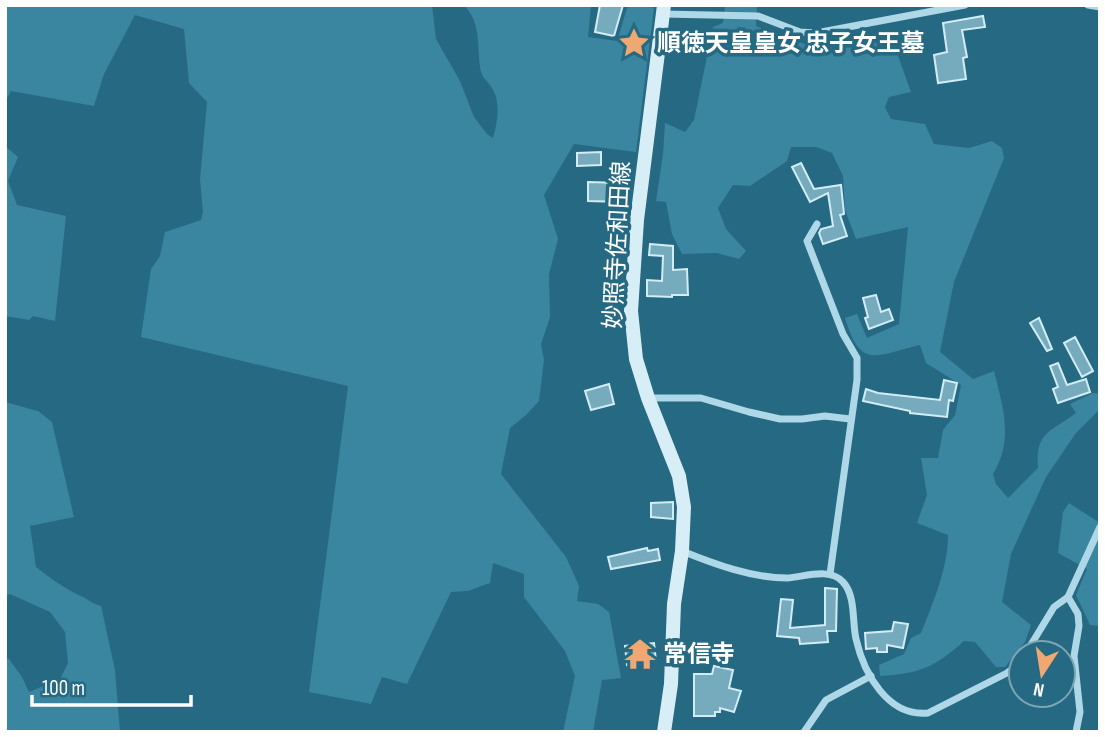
<svg xmlns="http://www.w3.org/2000/svg" width="1105" height="737" viewBox="0 0 1105 737" font-family="'Sofia Sans Condensed','Noto Sans JP',sans-serif">
	<style>
		.green { fill: #3a85a0 }
		.building { fill: #76abbe; stroke: #d2ecf6; stroke-width: 2 }
		.lines { fill: none; stroke-linecap: round; stroke-linejoin: round }
		.street { stroke: #aed8e7; stroke-width: 7 }
		.secondary { stroke: #d8eef6; stroke-width: 14 }
		.labels { text-anchor: middle; stroke-width: 7; stroke-linejoin: round; paint-order: stroke }
		.poi-label { font-size: 24px; font-weight: bold; fill: #fff; stroke: #266982; text-anchor: start }
		.street-label { font-size: 24px; fill: #fff; stroke: #266982 }
	</style>
	<rect width="100%" height="100%" fill="#266982"/>
	<g class="green">
		<path d="M5 5H432L436 39 460 81 474 117 487 134 493 138C497 124 501 104 493 90 490 83 483 79 481 72 476 49 483 22 463 5H591L588 37 617 41 628 5H648L654 8 636 152 574 144 544 195 558 239 549 274 550 317 541 344 544 360 539 401 526 415 510 428 501 474 566 557 579 586 577 601 598 604 609 612 621 678 602 680 593 732H563L575 676 565 651 524 597V574L493 563 490 583 468 591 451 592 407 684 382 677 371 704 309 692 348 386 141 337 151 269 160 256 165 232 201 220 203 212 200 179 207 102 189 83 184 29 135 15 104 74 94 106 11 91 5 102Z"/>
		<path d="M725 5H757L756 26 810 46 889 31 911 92 889 97 885 107 891 119 925 124 934 144 969 148 992 141 1002 148 1004 158 954 282 940 352 973 379 994 371C1003 407 1014 440 993 474L996 484 1008 498 1038 468C1035 431 1051 432 1076 413L1070 404 1093 393 1100 394V409L1076 433 1046 477 1011 554 1002 602 1031 625 1025 642 1005 667H996L975 642 964 641C935 667 919 674 880 676L879 665 904 654 911 638 921 633C933 603 948 568 948 535L917 523 927 495 921 458H938L943 430 955 415 961 385 926 363 920 345C876 355 861 371 845 318L857 314 867 338 899 324 908 227 856 239 845 210 843 176 832 153 816 147H791L787 161 750 186 733 185 718 208 726 229 746 251 739 259 717 253 682 254 672 234 666 202 656 201 663 154 665 123 685 132 694 120 713 27 723 23Z"/>
		<path d="M5 146 18 157 8 181 17 205 66 216 55 321 33 316 29 320 5 316Z"/>
		<path d="M5 402 38 411 52 422 74 517 30 526 36 567C50 578 64 588 81 596 88 599 92 604 101 606L115 670 120 732H5V658L9 659 22 677 29 692 60 679 68 663 65 632 50 612 10 594 5 596Z"/>
		<path d="M1069 503 1100 523V626L1090 625 1076 595 1087 569 1058 553 1063 512Z"/>
	</g>
	<g class="building">
		<path d="M600 5H623L614 36 595 32Z"/>
		<path d="M983 16 985 27 962 30 967 57 963 58 966 79 938 83 934 55 947 52 943 23Z"/>
		<path d="M601 152V165L577 166V153Z"/>
		<path d="M801 163 814 189 841 185 844 214 840 215 847 236 823 244 819 233 821 229 833 226 828 193 810 202 792 167Z"/>
		<path d="M588 182 622 183V202L588 201Z"/>
		<path d="M650 244 673 246V270L687 269 688 295H672V297L647 296V280L662 281 663 256 649 255Z"/>
		<path d="M876 295 881 312 889 309 893 320 869 329 865 318 868 317 863 298Z"/>
		<path d="M1039 318 1052 349 1047 351 1030 323Z"/>
		<path d="M1075 337 1093 371 1082 377 1064 343Z"/>
		<path d="M1058 363 1067 385 1086 379 1090 392 1058 403 1053 389 1058 387 1050 366Z"/>
		<path d="M944 380 957 383 953 401 949 400 947 417 910 413V411L863 401 866 389 878 393 940 400Z"/>
		<path d="M609 384 614 404 591 410 585 391Z"/>
		<path d="M673 502V519L651 517V503Z"/>
		<path d="M647 548 648 551 658 549 660 560 611 569 608 557Z"/>
		<path d="M825 588 837 589 836 631H827L828 642 800 644 799 638 777 636 781 599 793 600 790 628 825 625Z"/>
		<path d="M894 622 908 624 903 648 887 645V652H877V648L866 649 865 633 892 631Z"/>
		<path d="M654 643 656 661 627 665 625 646Z"/>
		<path d="M714 666 733 670 729 688 741 691 734 712 720 708V712H715V716H694V674H712Z"/>
	</g>
	<g class="lines">
		<g class="street">
			<path d="M1088 5 1100 7"/>
			<path d="M663 14 758 16 800 32 816 33 965 5"/>
			<path d="M817 224 807 241 843 334 857 358V380L830 574"/>
			<path d="M648 398H701L749 412 780 419H802L825 416 850 419"/>
			<path d="M682 551C714 564 752 578 787 578 804 577 830 567 843 582 856 596 852 622 856 639 864 674 888 717 928 713L1007 673 1016 667 1021 660"/>
			<path d="M1068 597 1078 614 1079 626 1074 656 1080 712 1076 732"/>
			<path d="M1026 653 1054 607 1068 597 1100 527"/>
			<path d="M804 732 826 700 871 676"/>
		</g>
		<path class="secondary" d="M664 5 637 220 631 311 636 359 648 398 679 476 684 507 682 551 674 604 671 684 664 732"/>
	</g>
	<defs>
		<symbol id="sight-bare" viewBox="-9 -9 18 18"><path d="M0-6L1.8-2.2L6-1.7L2.9 1.2L3.7 5.4L0 3.3L-3.7 5.4L-2.9 1.2L-6-1.7L-1.8-2.2Z" fill="#f0a873" stroke="#266982" stroke-width="2.5" paint-order="stroke"/></symbol>
		<symbol id="temple-bare" viewBox="-9 -9 18 18"><path d="M0-6L5-2H3V0L6.5 2.5H4V6H1.5V3h-3V6H-4V2.5H-6.5L-3 0V-2H-5Z" fill="#f0a873" stroke="#266982" stroke-width="2.5" paint-order="stroke"/></symbol>
	</defs>
	<g fill-rule="evenodd">
		<use href="#sight-bare" x="612" y="21" width="44" height="44"/>
		<use href="#temple-bare" x="618" y="632" width="44" height="44"/>
	</g>
	<g class="labels">
		<g class="poi-label">
			<text x="657" y="51">順徳天皇皇女 忠子女王墓</text>
			<text x="663" y="662">常信寺</text>
		</g>
		<g class="street-label">
			<text transform="translate(617 245) rotate(-87)" y="8">妙照寺佐和田線</text>
		</g>
	</g>
	<rect width="1105" height="737" fill="none" stroke="#ffffff" stroke-width="14"/>
	<g transform="translate(1042 674) rotate(192)"><circle r="33" fill="#266982" stroke="#7da5b4" stroke-width="2"/>
	<path d="M0-5L12 26L0 18L-12 26Z" fill="#f0a873"/>
	<text y="-10" font-size="19" font-weight="bold" text-anchor="middle" fill="#ffffff">N</text>
	</g>
	<path d="M32 695v10h159v-10" fill="none" stroke="#ffffff" stroke-width="3.5"/>
	<text x="42" y="695" font-size="21" fill="#ffffff" stroke="#266982" stroke-width="5" paint-order="stroke">100 m</text>
</svg>
